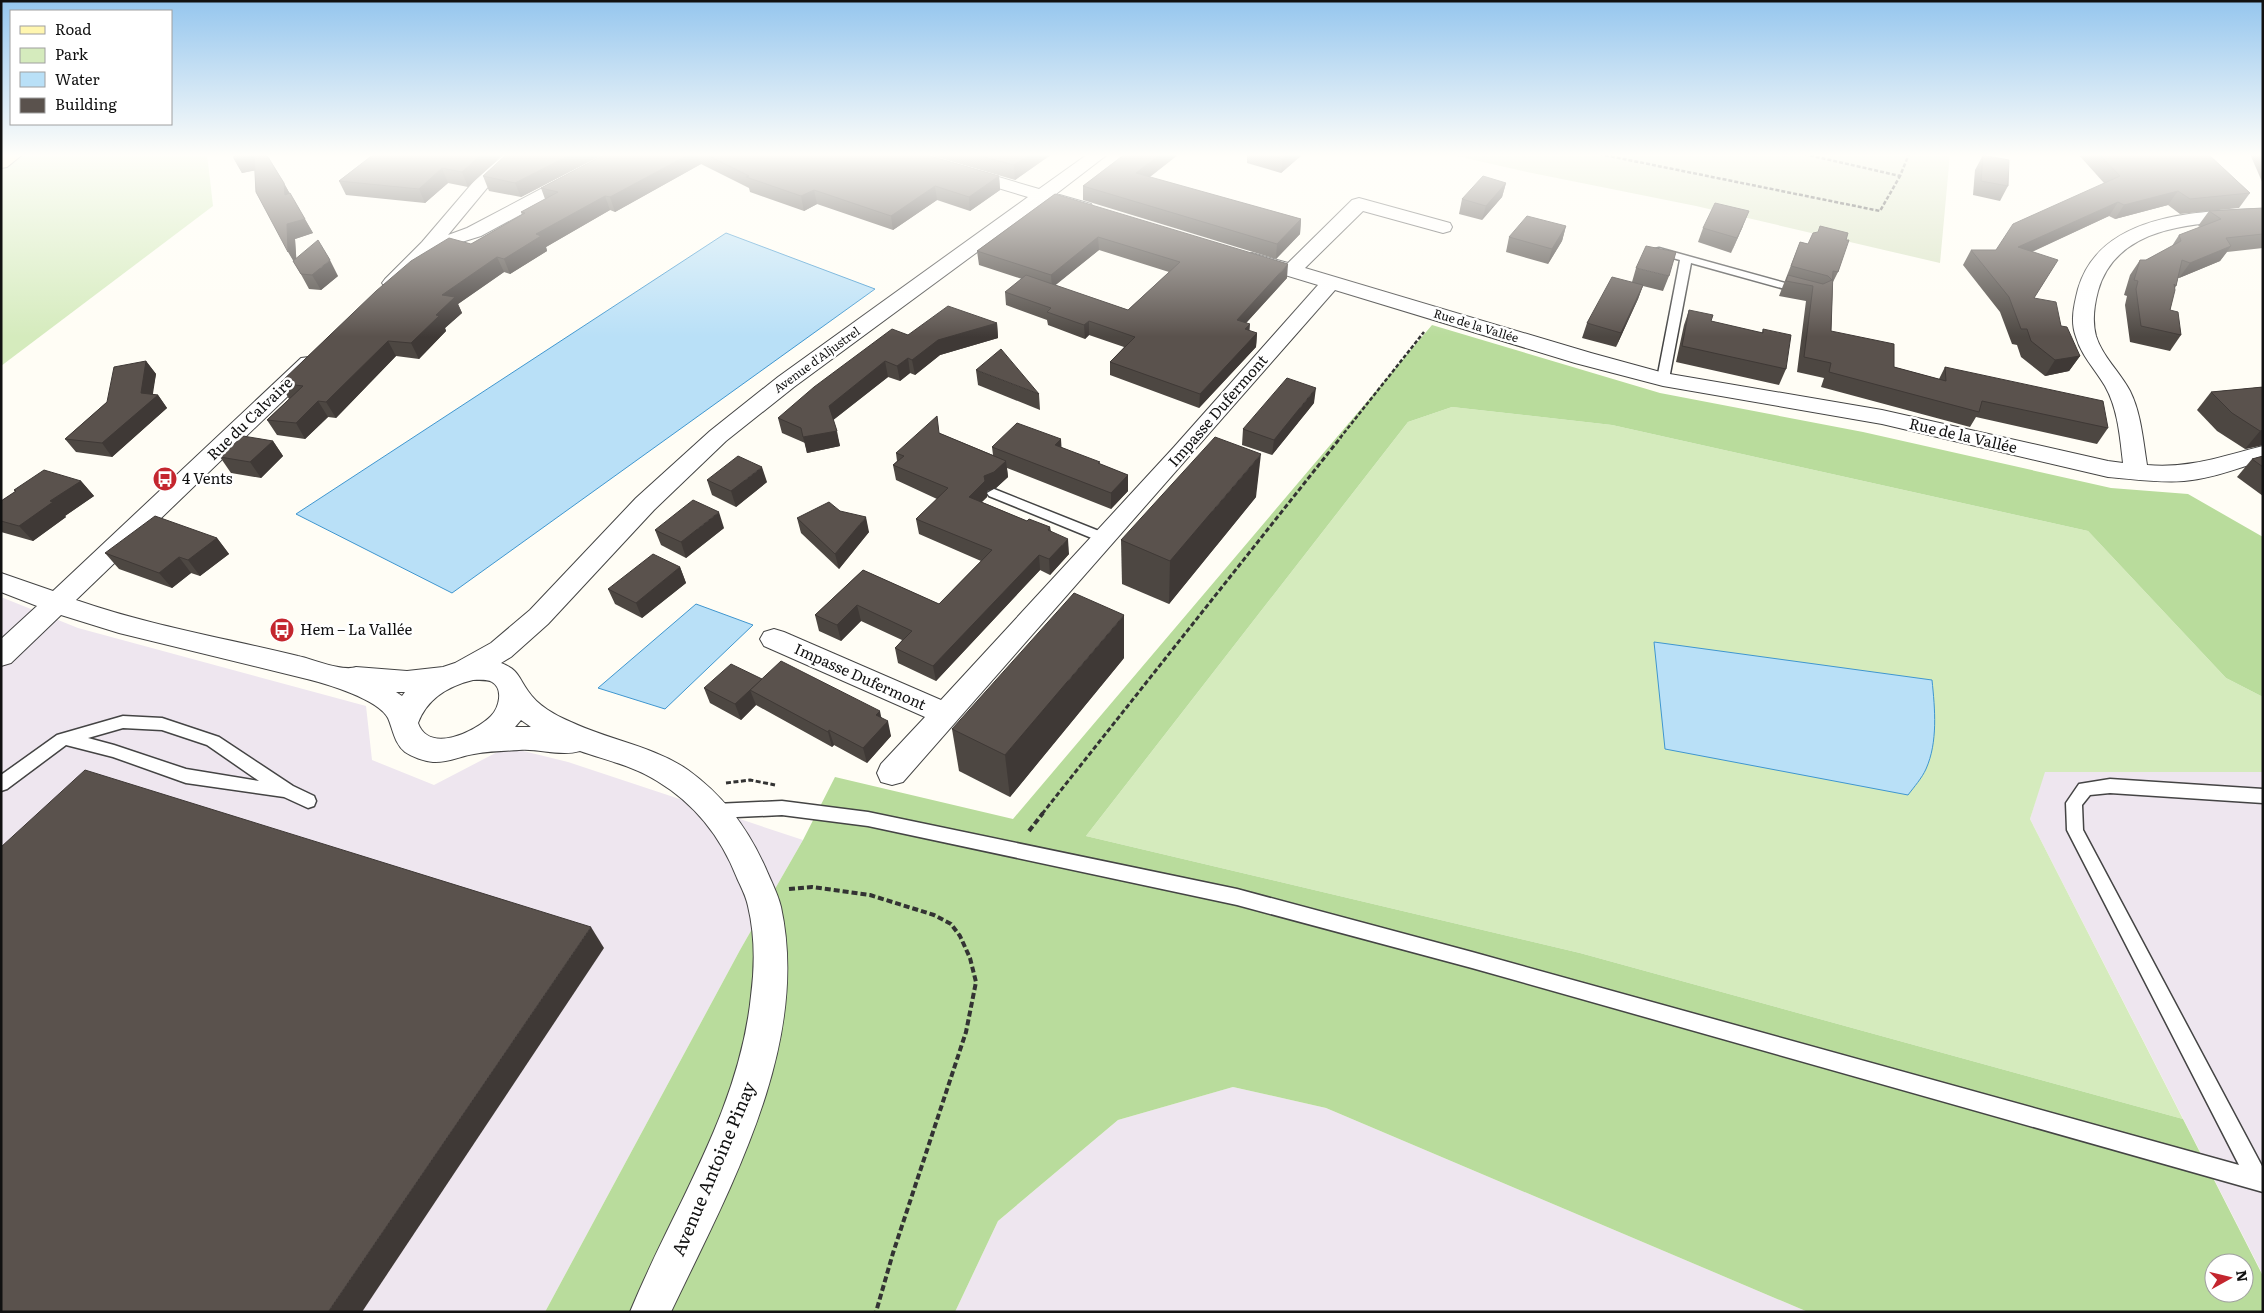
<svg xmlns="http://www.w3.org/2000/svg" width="2264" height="1313" viewBox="0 0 2264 1313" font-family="Literata,serif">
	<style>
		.industrial { fill: #eee6ef }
		.green { fill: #d5ebbd }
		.forest { fill: #b9dc9c; fill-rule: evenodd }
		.cemetery { fill: #d9e3c4 }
		.water { fill: #b9e0f7; stroke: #3f96cf }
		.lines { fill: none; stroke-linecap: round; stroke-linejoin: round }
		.service-casing { stroke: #444; stroke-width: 3 }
		.minor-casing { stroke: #444; stroke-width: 2 }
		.secondary-casing { stroke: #333; stroke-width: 2 }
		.path-far2 { stroke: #333; stroke-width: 2.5; stroke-dasharray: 4 2; stroke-linecap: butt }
		.path-far1 { stroke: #333; stroke-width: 3; stroke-dasharray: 5 2.5; stroke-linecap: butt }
		.path { stroke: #333; stroke-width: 4; stroke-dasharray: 6 3; stroke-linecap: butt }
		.service { fill: #fff; fill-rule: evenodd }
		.minor { fill: #fff; fill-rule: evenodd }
		.secondary { fill: #fff6b0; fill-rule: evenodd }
		.wall { fill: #4d4742; fill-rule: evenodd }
		.shaded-wall { fill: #3f3936 }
		.building { fill: #5a524d; stroke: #3f3936 }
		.labels { text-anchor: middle; stroke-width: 5; stroke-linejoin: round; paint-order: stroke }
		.far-street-label { font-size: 12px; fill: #111; stroke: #fff }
		.street-label { font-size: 15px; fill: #111; stroke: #fff }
		.poi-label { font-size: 15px; fill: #111; stroke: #fff; text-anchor: start }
		.near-street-label { font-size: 18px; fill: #111; stroke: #fff }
	</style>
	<rect width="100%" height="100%" fill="#fffdf5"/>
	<g class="industrial">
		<path d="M1 597 78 628 366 706 372 760 434 785 507 747 568 762 803 840 740 950 545 1312H1Z"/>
		<path d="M2044 772H2263V1275L2030 819Z"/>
		<path d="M1233 1087 1326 1108 1808 1312H955L998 1221 1118 1120Z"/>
	</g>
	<g class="green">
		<path d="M4 154H207L213 206 1 366V156Z"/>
		<path d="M1452 407 1612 425 2088 531 2226 678 2263 697V772H2045L2030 819 2183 1119 1580 953 1086 836 1408 422Z"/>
	</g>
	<path class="forest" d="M1432 325 1660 393 1863 432 2111 488 2188 494 2263 537V697L2226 678 2088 531 1612 425 1452 407 1408 422 1086 836 1580 953 2183 1119 2263 1276V1312H1808L1326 1108 1233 1087 1118 1120 998 1221 955 1312H545L740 950 803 840 835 777 1013 819ZM2214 1263H2244V1293H2214Z"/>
	<path class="cemetery" d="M1448 154H1950L1940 263 1696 206 1527 172Z"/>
	<g class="water">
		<path d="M726 233 875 289 452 593 296 514Z"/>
		<path d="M696 604 753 625 665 709 598 688Z"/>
		<path d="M1654 642 1932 680C1935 709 1938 742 1926 769 1922 778 1914 787 1908 795L1665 749Z"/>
	</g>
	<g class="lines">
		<defs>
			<g id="service">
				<path d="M1659 248 1807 289 1809 291 1803 294 1691 263 1669 379 1663 383 1659 382 1657 379 1680 260 1655 253V249Z"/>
				<path d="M994 489 1109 535 1111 538 1109 541H1099L989 496 987 493Z"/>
				<path d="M123 716 162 718 219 737 293 786 314 796 316 801 314 806 308 808 284 797 186 783 113 757 66 745 7 789 1 791V775L57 735ZM123 728 162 730 207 745 259 781 186 769 114 745 88 738Z"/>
				<path d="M2110 779 2263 789V803L2110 793 2090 795 2082 805 2083 830 2263 1168V1192L1472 968 1237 905 868 826 782 815 715 818 709 816 707 811 709 806 715 804 782 801 868 812 1237 889 1472 952 2239 1165 2067 830 2066 803 2079 784Z"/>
			</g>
			<g id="minor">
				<path d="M505 154H524L487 188 448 235 467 228 607 154H628L625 158 481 236 436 250 399 287 392 289 385 287 382 283 385 279 422 242 475 180Z"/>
				<path d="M896 154H921L1039 189 1088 154H1108L1056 194 1091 204 1093 208 1091 212 1084 214 1045 202 794 387 726 441 654 510 548 624 511 657 501 663C519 670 518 677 528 691 537 705 556 716 571 722 609 740 653 746 688 770 724 796 748 828 766 869 771 881 778 894 781 907 811 1045 729 1190 671 1312H630C673 1207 739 1112 751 996 755 966 755 935 748 906 746 896 741 887 737 878 721 837 695 804 657 781 634 766 605 760 580 751 560 757 539 748 519 750 505 751 488 751 474 754 460 756 448 763 433 762 424 761 412 757 405 752 394 743 393 729 388 718 378 699 327 684 307 679L119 633 61 615 11 663 1 666V639L37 606 1 592V573L53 591 301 358 309 357 317 358 320 363 317 368 76 600C148 625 224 638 298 656 313 659 342 672 356 667L407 671 443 667 455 663 491 643 530 610 636 498 710 431 778 377 1028 197 898 158ZM473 680C479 680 487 679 492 682 504 689 499 708 491 716 475 732 429 754 418 723 427 699 448 686 473 680ZM396 692H405L402 696ZM521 720 531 727H515Z"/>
				<path d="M1359 198 1450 223 1452 227 1450 231 1443 233 1363 211 1305 268 1591 353 1664 373 1882 410 2108 461 2123 463C2120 437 2118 409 2105 386 2095 369 2081 355 2076 337 2070 321 2074 305 2078 289 2100 213 2198 211 2263 209V221C2204 222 2117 222 2098 291 2094 306 2092 321 2096 336 2102 356 2120 372 2130 391 2141 413 2143 440 2147 465 2188 469 2223 456 2263 446V461C2237 468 2211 479 2184 481 2158 483 2134 479 2108 477L1882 424 1663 386 1575 363 1335 290 903 782 892 785 881 782 877 773 881 764 925 717 764 646 760 639 764 632 774 629 784 632 941 700 1174 447 1318 285 1245 263 1242 259 1245 255 1252 253 1288 263 1352 200Z"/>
			</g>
			<path id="secondary" d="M3 154H23L7 167 1 168V155Z"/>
		</defs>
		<use href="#service" class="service-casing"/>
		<use href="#minor" class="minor-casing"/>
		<use href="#secondary" class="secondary-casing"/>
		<g class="path-far2">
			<path d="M1599 154 1880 211 1900 176"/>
			<path d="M1804 154 1900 176 1909 154"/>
			<path d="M1340 438 1424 332"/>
		</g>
		<g class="path-far1">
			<path d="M726 783 750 780 775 785"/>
			<path d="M1042 814 1341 437"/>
		</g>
		<g class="path">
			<path d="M1029 831 1043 813"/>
			<path d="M789 889 812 887 870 895 934 915 951 924 960 936 970 958 976 982 966 1032 893 1253 876 1312"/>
		</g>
		<use href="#service" class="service"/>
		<use href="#minor" class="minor"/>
		<use href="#secondary" class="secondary"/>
	</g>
	<g class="wall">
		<path d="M374 154H503L468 187 448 183 425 203 346 195 339 181Z"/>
		<path d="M507 154H604L521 197 489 191 483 176Z"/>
		<path d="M606 154H923L999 176 1000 190 970 211 937 200 893 230 817 204 804 211 750 192 749 188 701 164 615 212 610 210 546 247 547 251 510 274 504 272 458 304 462 313 445 328 446 331 419 359 396 356 336 418 328 417 305 439 277 435 267 420 289 399 280 383 471 244 522 215 521 212 545 199 541 188Z"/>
		<path d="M926 154H1052L1015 180Z"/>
		<path d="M1125 154H1179L1149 177 1301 219 1300 234 1276 259 1083 200V186Z"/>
		<path d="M1247 154H1303L1281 173 1247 163Z"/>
		<path d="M2078 154H2208L2250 193 2239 208 2180 214 2168 205 2115 219 2109 216 2032 252 2034 298 2061 326 2080 356 2069 371 2045 376 2021 357 2017 345 2012 344 2000 312 1963 265 1971 250H1996L2104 183Z"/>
		<path d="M2250 154H2263V184Z"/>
		<path d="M1983 155 2008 186 2000 201 1973 195 1975 170Z"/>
		<path d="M269 158 313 233 295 239 296 258 338 276 321 290 309 289 256 192 255 170 242 173 234 159Z"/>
		<path d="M1506 183 1502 197 1482 220 1459 214 1462 199Z"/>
		<path d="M1055 194 1287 278 1246 323 1249 331 1257 333 1256 347 1199 408 1110 375V362L1124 347 1089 335 1085 339 1048 325 1047 320 1006 305 1005 292 1022 279 979 265 977 251ZM1099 250 1169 272 1128 310 1055 285Z"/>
		<path d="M2263 208V248L2227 252 2220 261 2179 278H2178L2176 286 2175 288 2170 310 2181 335 2170 351 2130 342 2125 305 2127 296 2124 295 2130 275 2140 260H2146L2172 246 2179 235 2200 227 2198 226 2209 211Z"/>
		<path d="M1566 226 1562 241 1548 264 1506 252 1509 237Z"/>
		<path d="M1743 226 1731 253 1698 242 1703 228Z"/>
		<path d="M1846 240 1838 272 1833 282 1831 331 1894 367 1939 379 1945 367 2108 428 2097 444 1976 417 1970 427 1821 387 1824 378 1797 372 1806 301 1779 296 1800 242 1808 244Z"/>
		<path d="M1636 268 1669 276 1663 291 1643 286 1638 299 1616 347 1582 338 1587 323 1632 282Z"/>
		<path d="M1689 310 1711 321 1762 333 1763 329 1786 369 1779 385 1676 362 1684 325Z"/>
		<path d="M997 323 998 338 940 355 915 375 910 373 900 381 888 377 833 420 840 446 807 453 805 443 782 433 778 418 908 335Z"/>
		<path d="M146 361 156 374 152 394 158 395 167 408 112 457 76 452 65 439 107 402Z"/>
		<path d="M976 370 1039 394 1040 410 978 385Z"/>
		<path d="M2263 387V445L2245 449 2217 431 2197 410 2211 392Z"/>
		<path d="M1314 403 1272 455 1242 445 1243 429Z"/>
		<path d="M939 433 993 455 992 447H1061L1100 464 1128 475V491L1111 509 1007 468 1008 477 996 488 987 491V497L982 502 1027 521 1050 527 1051 531 1069 554 1050 575 1040 570 936 681 898 663 895 648 902 640 861 621 841 641 819 631 815 615 863 570 939 604 981 561 919 534 916 519 937 499 896 480 893 465 897 461 896 453Z"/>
		<path d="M273 441 283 456 261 478 231 473 220 457Z"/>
		<path d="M2263 456V496L2237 477 2252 459Z"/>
		<path d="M707 480 767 482 736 507 712 495Z"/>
		<path d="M81 481 94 496 65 516 66 517 33 541 1 532V501L15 492 14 490Z"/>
		<path d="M1256 497 1169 604 1122 584 1121 540Z"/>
		<path d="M840 511 869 532 839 569 801 533 797 518Z"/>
		<path d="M724 528 686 558 661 545 655 530Z"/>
		<path d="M217 538 229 554 200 576 191 573 172 588 119 569 105 553Z"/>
		<path d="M680 567 686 583 642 618 615 604 608 589Z"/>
		<path d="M1124 658 1010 797 959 771 952 729Z"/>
		<path d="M762 679 881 717 891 736 867 763 834 745 832 747 756 705 741 720 710 703 704 688Z"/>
	</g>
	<g class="shaded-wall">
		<path d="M482 154H503L468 187 462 172Z"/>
		<path d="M572 154H604L521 197 515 183Z"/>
		<path d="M690 154H698L701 164 615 212 610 197Z"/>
		<path d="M1031 154H1052L1015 180 1014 165Z"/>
		<path d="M1161 154H1179L1136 188V173Z"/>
		<path d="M1288 154H1303L1281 173 1283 159Z"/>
		<path d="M254 155 262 169 242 173 234 159Z"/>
		<path d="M442 168 448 183 425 203 419 189Z"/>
		<path d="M999 176 1000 190 970 211 969 197Z"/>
		<path d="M284 183 292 198 285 195Z"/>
		<path d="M1506 183 1502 197 1482 220 1486 206Z"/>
		<path d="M935 186 937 200 893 230 891 216Z"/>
		<path d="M814 190 817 204 804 211 801 196Z"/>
		<path d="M2178 191 2168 205 2115 219 2124 205Z"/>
		<path d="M605 196 610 210 546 247 547 251 510 274 504 259 536 234Z"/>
		<path d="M2118 202 2109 216 2009 262 2018 247Z"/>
		<path d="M1749 211 1743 226 1731 253 1737 238Z"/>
		<path d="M305 219 313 233 295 239 297 267 288 252 287 224Z"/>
		<path d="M1301 219 1300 234 1276 259 1277 244Z"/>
		<path d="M1566 226 1562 241 1548 264 1552 249Z"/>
		<path d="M1098 237 1099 250 1052 288 1051 275Z"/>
		<path d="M2231 246 2220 261 2179 278 2190 263Z"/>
		<path d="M497 257 504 272 458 304 462 313 445 328 446 331 419 359 411 343 436 315 442 295Z"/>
		<path d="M330 260 338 276 321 290 312 275Z"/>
		<path d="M1288 264 1287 278 1236 334 1237 320Z"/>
		<path d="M1643 285 1638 299 1616 347 1621 333Z"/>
		<path d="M1089 321V335L1085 339 1084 325Z"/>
		<path d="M997 323 998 338 940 355 915 375 912 360 938 340Z"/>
		<path d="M1250 324 1249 338 1245 329Z"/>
		<path d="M1257 333 1256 347 1199 408 1200 394Z"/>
		<path d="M388 341 396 356 336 418 326 402Z"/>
		<path d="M2080 356 2069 371 2045 376 2055 360Z"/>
		<path d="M908 358 910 373 900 381 897 366Z"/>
		<path d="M146 361 156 374 152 400 158 395 167 408 112 457 102 443 141 393Z"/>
		<path d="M885 361 888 377 832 421 829 406Z"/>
		<path d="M1316 388 1314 403 1272 455 1274 440Z"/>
		<path d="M318 401 328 417 305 439 296 423Z"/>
		<path d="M2263 430V445L2245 449 2260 431Z"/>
		<path d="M837 431 840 446 807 453 803 437Z"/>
		<path d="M1061 439 1062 455 1055 445Z"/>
		<path d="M273 441 283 456 261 478 250 462Z"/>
		<path d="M1261 454 1256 497 1169 604 1170 561Z"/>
		<path d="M1006 461 1008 477 996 488 987 491V497L971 512 969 497 984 476Z"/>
		<path d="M762 467 767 482 736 507 731 491Z"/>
		<path d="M1128 475V491L1111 509V493Z"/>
		<path d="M81 481 94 496 65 516 66 517 33 541 19 526 50 501Z"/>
		<path d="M719 512 724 528 686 558 681 542Z"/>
		<path d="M866 517 869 532 839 569 835 554Z"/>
		<path d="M217 538 229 554 200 576 188 560Z"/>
		<path d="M1068 539 1069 554 1050 575 1049 559Z"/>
		<path d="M1039 555 1040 570 936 681 933 666Z"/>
		<path d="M179 557 191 573 172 588 159 573Z"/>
		<path d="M680 567 686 583 642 618 636 603Z"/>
		<path d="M857 605 861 621 841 641 837 625Z"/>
		<path d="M1124 615V658L1010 797 1005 755Z"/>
		<path d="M750 690 756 705 741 720 735 704Z"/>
		<path d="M880 711 883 726 888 721 891 736 867 763 863 748 876 715Z"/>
		<path d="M829 730 834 745 832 747 828 732Z"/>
		<path d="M591 927 604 948 362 1312H328Z"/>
	</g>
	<g class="building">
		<path d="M234 154H266L284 183 285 195 290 193 305 219 287 224 288 252 256 192 254 155 234 159Z"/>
		<path d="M374 154H482L462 172 442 168 419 189 339 181Z"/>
		<path d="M507 154H572L515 183 483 176Z"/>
		<path d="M606 154H690L610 197 605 196 536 234 541 236 504 259 497 257 442 295 455 297 436 315 439 316 411 343 388 341 326 402 318 401 296 423 267 420 303 386 280 383 376 291 411 261 449 238 471 244 525 213 521 212 558 192 541 188Z"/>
		<path d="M705 154H923L999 176 969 197 935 186 891 216 814 190 801 196 746 177 749 176Z"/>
		<path d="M973 154H1031L1014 165Z"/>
		<path d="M1125 154H1161L1136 173 1301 219 1277 244 1083 186Z"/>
		<path d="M1264 154H1288L1283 159Z"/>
		<path d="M2099 154H2208L2250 193 2190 199 2178 191 2124 205 2118 202 2018 247 2058 260 2034 298 2056 302 2061 326 2067 327 2080 356 2055 360 2031 341 2027 329H2021L2009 297 1971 250H1996L2013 224 2120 176Z"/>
		<path d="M1983 155 2009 160 2008 186 1981 181Z"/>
		<path d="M1483 176 1506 183 1486 206 1462 199Z"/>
		<path d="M1055 194 1288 264 1237 320 1250 324 1245 329 1257 333 1200 394 1110 362 1135 337 1089 321 1084 325 1047 312 1051 308 1005 292 1026 275 1128 310 1180 262 1098 237 1051 275 977 251Z"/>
		<path d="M1715 203 1749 211 1737 238 1703 228Z"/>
		<path d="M2263 208V234L2226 238 2231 246 2190 263 2182 260 2176 286 2174 284 2175 290 2170 310 2178 312 2181 335 2141 326 2136 289 2138 281 2134 280 2140 260H2146L2181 241 2179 235 2221 219 2209 211Z"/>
		<path d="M1527 216 1566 226 1552 249 1509 237Z"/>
		<path d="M1820 226 1848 233 1846 240H1849L1838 272 1833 271 1831 331 1894 344V367L1946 381 1945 367 2103 401 2108 428 1982 401 1979 412 1829 372 1831 363 1804 357 1813 286 1786 281 1788 275 1823 284 1832 280 1828 276 1791 266 1800 242 1808 244 1813 233 1818 232Z"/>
		<path d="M318 240 330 260 312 275 301 274 293 261Z"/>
		<path d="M1646 246 1676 252 1669 276 1636 268Z"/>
		<path d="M1612 277 1643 285 1621 333 1587 323Z"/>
		<path d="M948 306 997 323 938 340 912 360 908 358 897 366 885 361 829 406 837 431 803 437 801 428 778 418 814 387 892 329 908 335Z"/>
		<path d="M1689 310 1713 315 1711 321 1763 333V329L1791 335 1786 369 1682 346Z"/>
		<path d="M1001 349 1039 394 976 370Z"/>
		<path d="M146 361 141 393 158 395 102 443 65 439 107 402 114 367Z"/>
		<path d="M1287 378 1316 388 1274 440 1243 429Z"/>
		<path d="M2263 387V430L2260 431 2232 413 2211 392Z"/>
		<path d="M937 416 939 433 1006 461 994 472 984 476 985 481 969 497 1027 521 1029 519 1050 527 1048 530 1068 539 1049 559 1039 555 933 666 895 648 912 631 857 605 837 625 815 615 863 570 939 604 992 550 916 519 948 488 893 465 904 456 896 453Z"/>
		<path d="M1017 423 1061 439 1055 445 1100 462 1098 463 1128 475 1111 493 992 447Z"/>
		<path d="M243 436 273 441 250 462 220 457Z"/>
		<path d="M1215 437 1261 454 1170 561 1121 540Z"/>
		<path d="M738 456 762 467 731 491 707 480Z"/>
		<path d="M2263 456V467L2252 459Z"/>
		<path d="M44 470 81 481 50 501 53 502 19 526 1 521V501L16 491 14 490Z"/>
		<path d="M693 500 719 512 681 542 655 530Z"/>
		<path d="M829 502 840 511 866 517 835 554 797 518Z"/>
		<path d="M155 516 217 538 188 560 179 557 159 573 105 553Z"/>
		<path d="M653 554 680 567 636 603 608 589Z"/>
		<path d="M1074 593 1124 615 1005 755 952 729Z"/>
		<path d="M781 661 880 711 876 715 888 721 863 748 829 730 828 732 750 690Z"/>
		<path d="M731 664 762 679 735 704 704 688Z"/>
		<path d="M85 770 591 927 328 1312H1V847Z"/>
	</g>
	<linearGradient id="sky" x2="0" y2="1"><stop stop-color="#95c6ee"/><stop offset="0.46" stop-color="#fffefa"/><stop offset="1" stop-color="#fffefa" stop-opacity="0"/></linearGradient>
	<rect width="2264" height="337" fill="url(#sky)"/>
	<defs>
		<symbol id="bus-disc" viewBox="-11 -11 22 22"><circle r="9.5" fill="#c4262e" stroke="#fff"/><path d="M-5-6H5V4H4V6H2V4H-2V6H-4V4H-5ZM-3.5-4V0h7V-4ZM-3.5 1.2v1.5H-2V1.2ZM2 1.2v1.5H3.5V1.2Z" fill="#fff"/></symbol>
	</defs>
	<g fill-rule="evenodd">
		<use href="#bus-disc" x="151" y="465" width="28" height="28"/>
		<use href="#bus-disc" x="268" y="616" width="28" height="28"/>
	</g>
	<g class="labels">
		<g class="far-street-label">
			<text transform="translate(1476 326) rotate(17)" y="4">Rue de la Vallée</text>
			<text transform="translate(817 360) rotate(-36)" y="4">Avenue d'Aljustrel</text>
		</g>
		<g class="street-label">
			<text transform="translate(1218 411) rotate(-49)" y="5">Impasse Dufermont</text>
			<text transform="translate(250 419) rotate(-44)" y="5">Rue du Calvaire</text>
			<text transform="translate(1963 436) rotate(13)" y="5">Rue de la Vallée</text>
			<text transform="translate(860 677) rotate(24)" y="5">Impasse Dufermont</text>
		</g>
		<g class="poi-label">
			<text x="182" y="484">4 Vents</text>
			<text x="300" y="635">Hem – La Vallée</text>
		</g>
		<g class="near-street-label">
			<text transform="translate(714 1169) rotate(-67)" y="6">Avenue Antoine Pinay</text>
		</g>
	</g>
	<rect width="2264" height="1313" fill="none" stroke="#111111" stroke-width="5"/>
	<rect x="10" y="10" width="162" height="115" fill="#ffffff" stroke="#a0a0a0"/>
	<rect x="20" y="26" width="25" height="8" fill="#fff6b0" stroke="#a0a0a0"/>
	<text x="55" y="35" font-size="15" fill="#111111">Road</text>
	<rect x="20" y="48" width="25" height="15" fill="#d5ebbd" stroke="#a0a0a0"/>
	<text x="55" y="60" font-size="15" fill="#111111">Park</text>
	<rect x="20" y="72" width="25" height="15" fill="#b9e0f7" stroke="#a0a0a0"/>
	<text x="55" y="85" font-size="15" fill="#111111">Water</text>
	<rect x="20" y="98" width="25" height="15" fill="#5a524d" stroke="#a0a0a0"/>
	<text x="55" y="110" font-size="15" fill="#111111">Building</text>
	<g transform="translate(2229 1278) rotate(82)"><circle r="24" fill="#ffffff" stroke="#a0a0a0"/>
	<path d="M0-4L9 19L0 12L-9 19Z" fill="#c4262e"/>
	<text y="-8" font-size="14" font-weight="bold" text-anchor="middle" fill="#111111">N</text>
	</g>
</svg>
